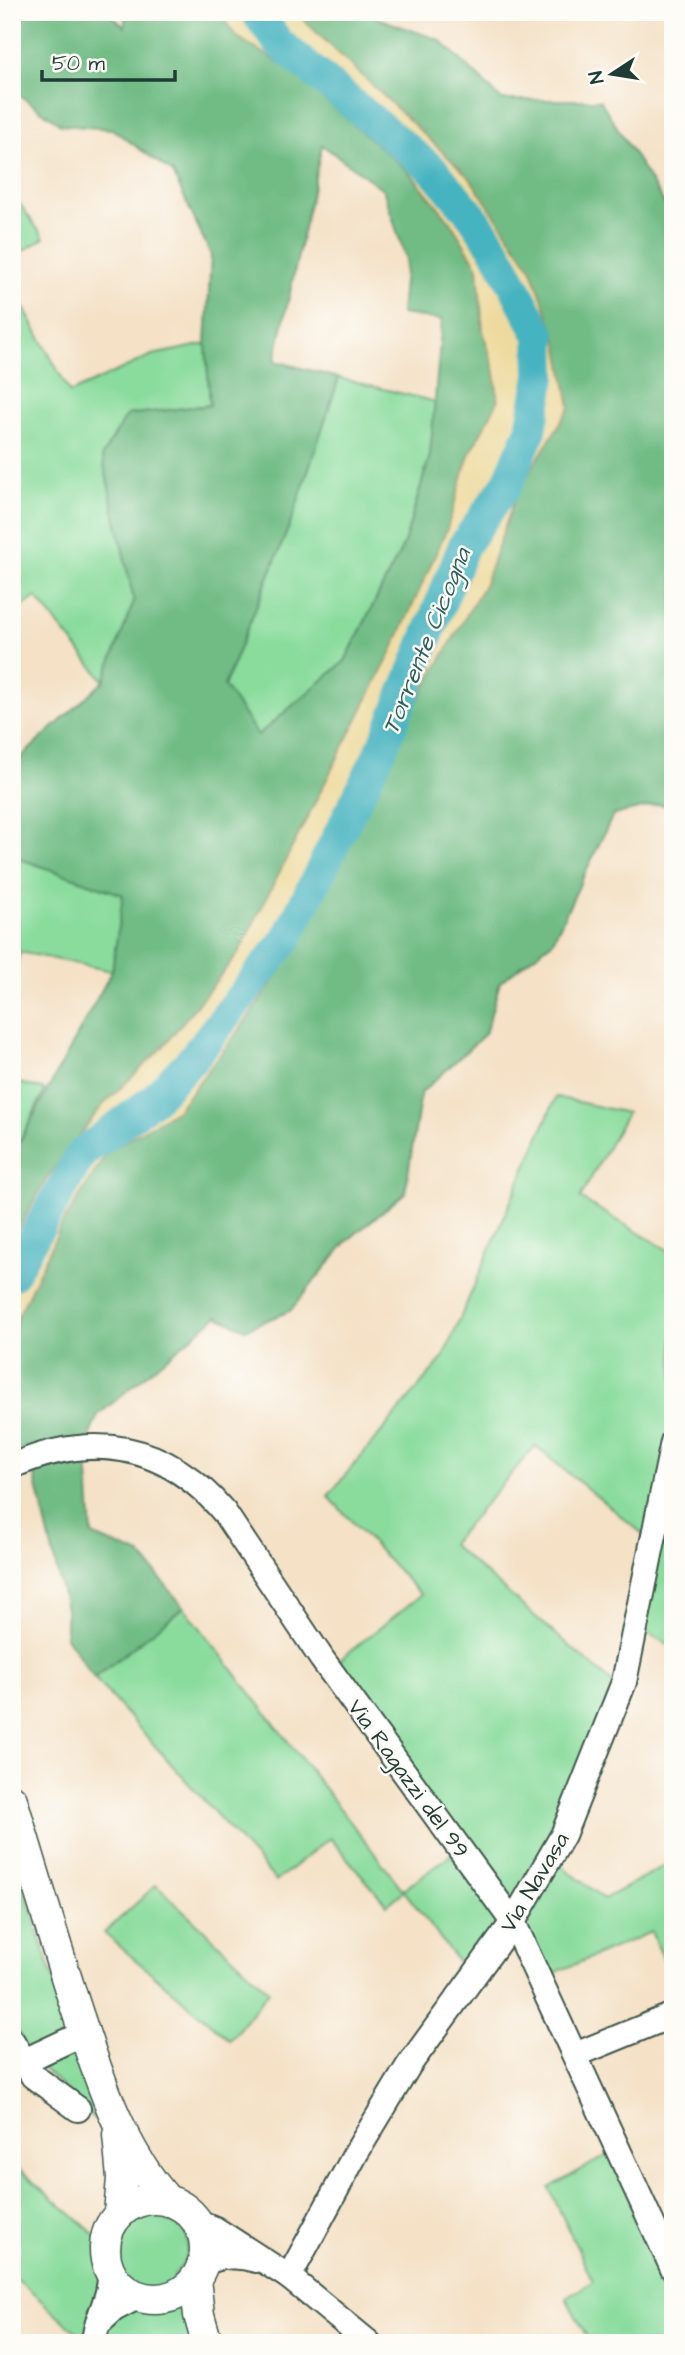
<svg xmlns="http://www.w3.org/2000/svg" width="685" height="2355" viewBox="0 0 685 2355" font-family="'Architects Daughter',sans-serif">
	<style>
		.green { fill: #8adc9d; stroke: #548c68; stroke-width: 2 }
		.forest { fill: #6fbc84; stroke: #477c5c; stroke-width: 2; fill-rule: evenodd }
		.sand { fill: #eeda9e; stroke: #868c69; stroke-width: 2 }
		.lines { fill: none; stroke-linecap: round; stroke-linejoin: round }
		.river { stroke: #45b3c0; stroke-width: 32 }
		.minor-casing { stroke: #3f564a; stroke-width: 28 }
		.major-casing { stroke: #3f564a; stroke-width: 33 }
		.minor { stroke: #fff; stroke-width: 24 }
		.major { stroke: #fff; stroke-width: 30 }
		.labels { text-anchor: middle; stroke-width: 5; stroke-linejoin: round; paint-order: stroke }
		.street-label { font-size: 23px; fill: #1f3d34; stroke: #fdfcf7 }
		.water-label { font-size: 24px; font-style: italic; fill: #2a605e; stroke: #fdfcf7 }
	</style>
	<rect width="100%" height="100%" fill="#fdfcf7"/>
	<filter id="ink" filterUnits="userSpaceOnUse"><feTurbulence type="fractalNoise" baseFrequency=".0143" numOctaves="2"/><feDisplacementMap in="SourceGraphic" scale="14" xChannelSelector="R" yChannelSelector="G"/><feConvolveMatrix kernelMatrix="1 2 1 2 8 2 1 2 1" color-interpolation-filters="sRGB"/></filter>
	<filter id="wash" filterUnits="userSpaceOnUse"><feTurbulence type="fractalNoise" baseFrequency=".00686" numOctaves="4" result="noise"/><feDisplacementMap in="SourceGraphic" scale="28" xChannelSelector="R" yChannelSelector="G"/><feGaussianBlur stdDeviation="1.57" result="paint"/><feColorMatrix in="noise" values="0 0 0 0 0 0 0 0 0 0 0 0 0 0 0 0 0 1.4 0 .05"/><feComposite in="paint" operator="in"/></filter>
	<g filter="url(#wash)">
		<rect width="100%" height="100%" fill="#f4e1c6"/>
		<g class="green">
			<path d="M12 193 44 238 12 258Z"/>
			<path d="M12 286 70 393 152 355 206 344 210 405 127 415 102 456 135 601 104 681 36 597 12 614Z"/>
			<path d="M339 378 436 402 430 455 404 544 345 661 258 735 224 686 292 519Z"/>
			<path d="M12 856 124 895 112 971 20 952 12 980Z"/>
			<path d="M12 1081 45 1090 12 1156Z"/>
			<path d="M556 1097 627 1113 580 1198 673 1253V1459L661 1530 673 1526V1647L642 1630 649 1539 535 1446 451 1544 624 1693 556 1861 604 1899 673 1861V1979L651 1932 538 1980 510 1922 469 1976 404 1891 387 1905 330 1838 276 1881 94 1678 184 1607 403 1890 457 1850 328 1669 421 1595 328 1496 443 1358Z"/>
			<path d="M12 1851 102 2127 27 2052 12 2018Z"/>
			<path d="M156 1885 269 1991 230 2040 104 1933Z"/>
			<path d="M616 2150 673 2277V2343H590L566 2298 593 2281 549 2188Z"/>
			<path d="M12 2163 99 2238 138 2192 148 2215C187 2208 200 2250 174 2275L210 2343H89L12 2275Z"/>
		</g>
		<g class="forest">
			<path d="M12 12H107L125 27V12H219L236 36 286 67 407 170 450 221 478 267 483 331 495 372 498 401 469 455 447 529 392 651 238 954 162 1048 102 1106 47 1178 12 1240V1156L112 971 123 895 12 856V761L20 758 104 681 134 601 102 456 127 415 210 405 206 344 211 255 173 173 112 129 62 125 12 90ZM322 145 383 189 406 259 401 314 442 320 430 455 404 544 345 661 258 735 224 686 292 519 339 378 275 361Z"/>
			<path d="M295 12H371L377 18 440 40 502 100H600L673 217V807L659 804 613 815 552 942 500 982 485 1034 421 1093 405 1193 347 1241 290 1311 245 1329 217 1316 98 1415 86 1444 92 1535 141 1555 184 1607 94 1678 66 1637V1609L32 1464 12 1471V1329L62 1224 108 1151 177 1110 240 1029 303 938 415 705 485 583 517 492 570 407 469 177Z"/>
		</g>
		<path class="sand" d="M219 12H295L469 177 531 268 558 343 570 407 517 492 485 583 415 705 303 938 240 1029 177 1110 108 1151 62 1224 12 1329V1240L47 1178 102 1106 162 1048 238 954 392 651 447 529 469 455 498 401 495 372 483 331 478 267 450 221 407 169 286 67 236 36Z"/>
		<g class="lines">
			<path class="river" d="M12 1275 82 1153 154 1099 193 1058 287 938 383 746 464 545 507 484 531 430 541 375 540 336 496 251 473 217 434 171 279 43 256 12"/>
		</g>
	</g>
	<g filter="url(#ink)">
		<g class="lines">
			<defs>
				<g id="minor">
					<path d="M12 1466C93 1431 166 1443 224 1512L322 1659 513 1922 673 2269"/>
					<path d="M12 2041 33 2076 78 2109"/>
					<path d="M575 2055 673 2015"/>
					<path d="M22 2062 84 2033"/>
					<path d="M198 2222 215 2229 289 2277 369 2343"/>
					<path d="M203 2263C222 2256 236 2254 256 2260"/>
					<path d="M289 2277 356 2153 409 2065 513 1922 563 1835 624 1682 673 1442"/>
					<path d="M100 2322 114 2309 139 2296"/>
					<path d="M94 2343C95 2316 112 2299 110 2270"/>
				</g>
				<g id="major">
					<path d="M12 1800C32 1867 52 1933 73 1999 96 2068 118 2146 168 2201"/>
					<path d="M118 2135 122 2178 119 2214"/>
					<circle cx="155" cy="2249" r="50"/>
					<path d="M195 2279 199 2315 207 2343"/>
				</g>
			</defs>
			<use href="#minor" class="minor-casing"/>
			<use href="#major" class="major-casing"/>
			<use href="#minor" class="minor"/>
			<use href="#major" class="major"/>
		</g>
	</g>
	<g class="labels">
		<g class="street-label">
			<text transform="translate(409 1778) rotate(54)" y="8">Via Ragazzi del 99</text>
			<text transform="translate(534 1882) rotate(-59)" y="8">Via Navasa</text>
		</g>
		<g class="water-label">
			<text transform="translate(426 641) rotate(-68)" y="8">Torrente Cicogna</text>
		</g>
	</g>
	<rect width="685" height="2355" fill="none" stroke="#fdfcf7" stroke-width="42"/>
	<g transform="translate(612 74) rotate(258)" stroke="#fdfcf7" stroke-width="5" paint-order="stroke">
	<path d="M0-5L12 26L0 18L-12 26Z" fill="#1f3d34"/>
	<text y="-10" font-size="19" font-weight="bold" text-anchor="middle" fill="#1f3d34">N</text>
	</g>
	<path d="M42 70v10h133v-10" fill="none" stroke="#1f3d34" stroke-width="3.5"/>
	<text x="52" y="70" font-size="21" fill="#1f3d34" stroke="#fdfcf7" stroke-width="5" paint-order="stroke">50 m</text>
</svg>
